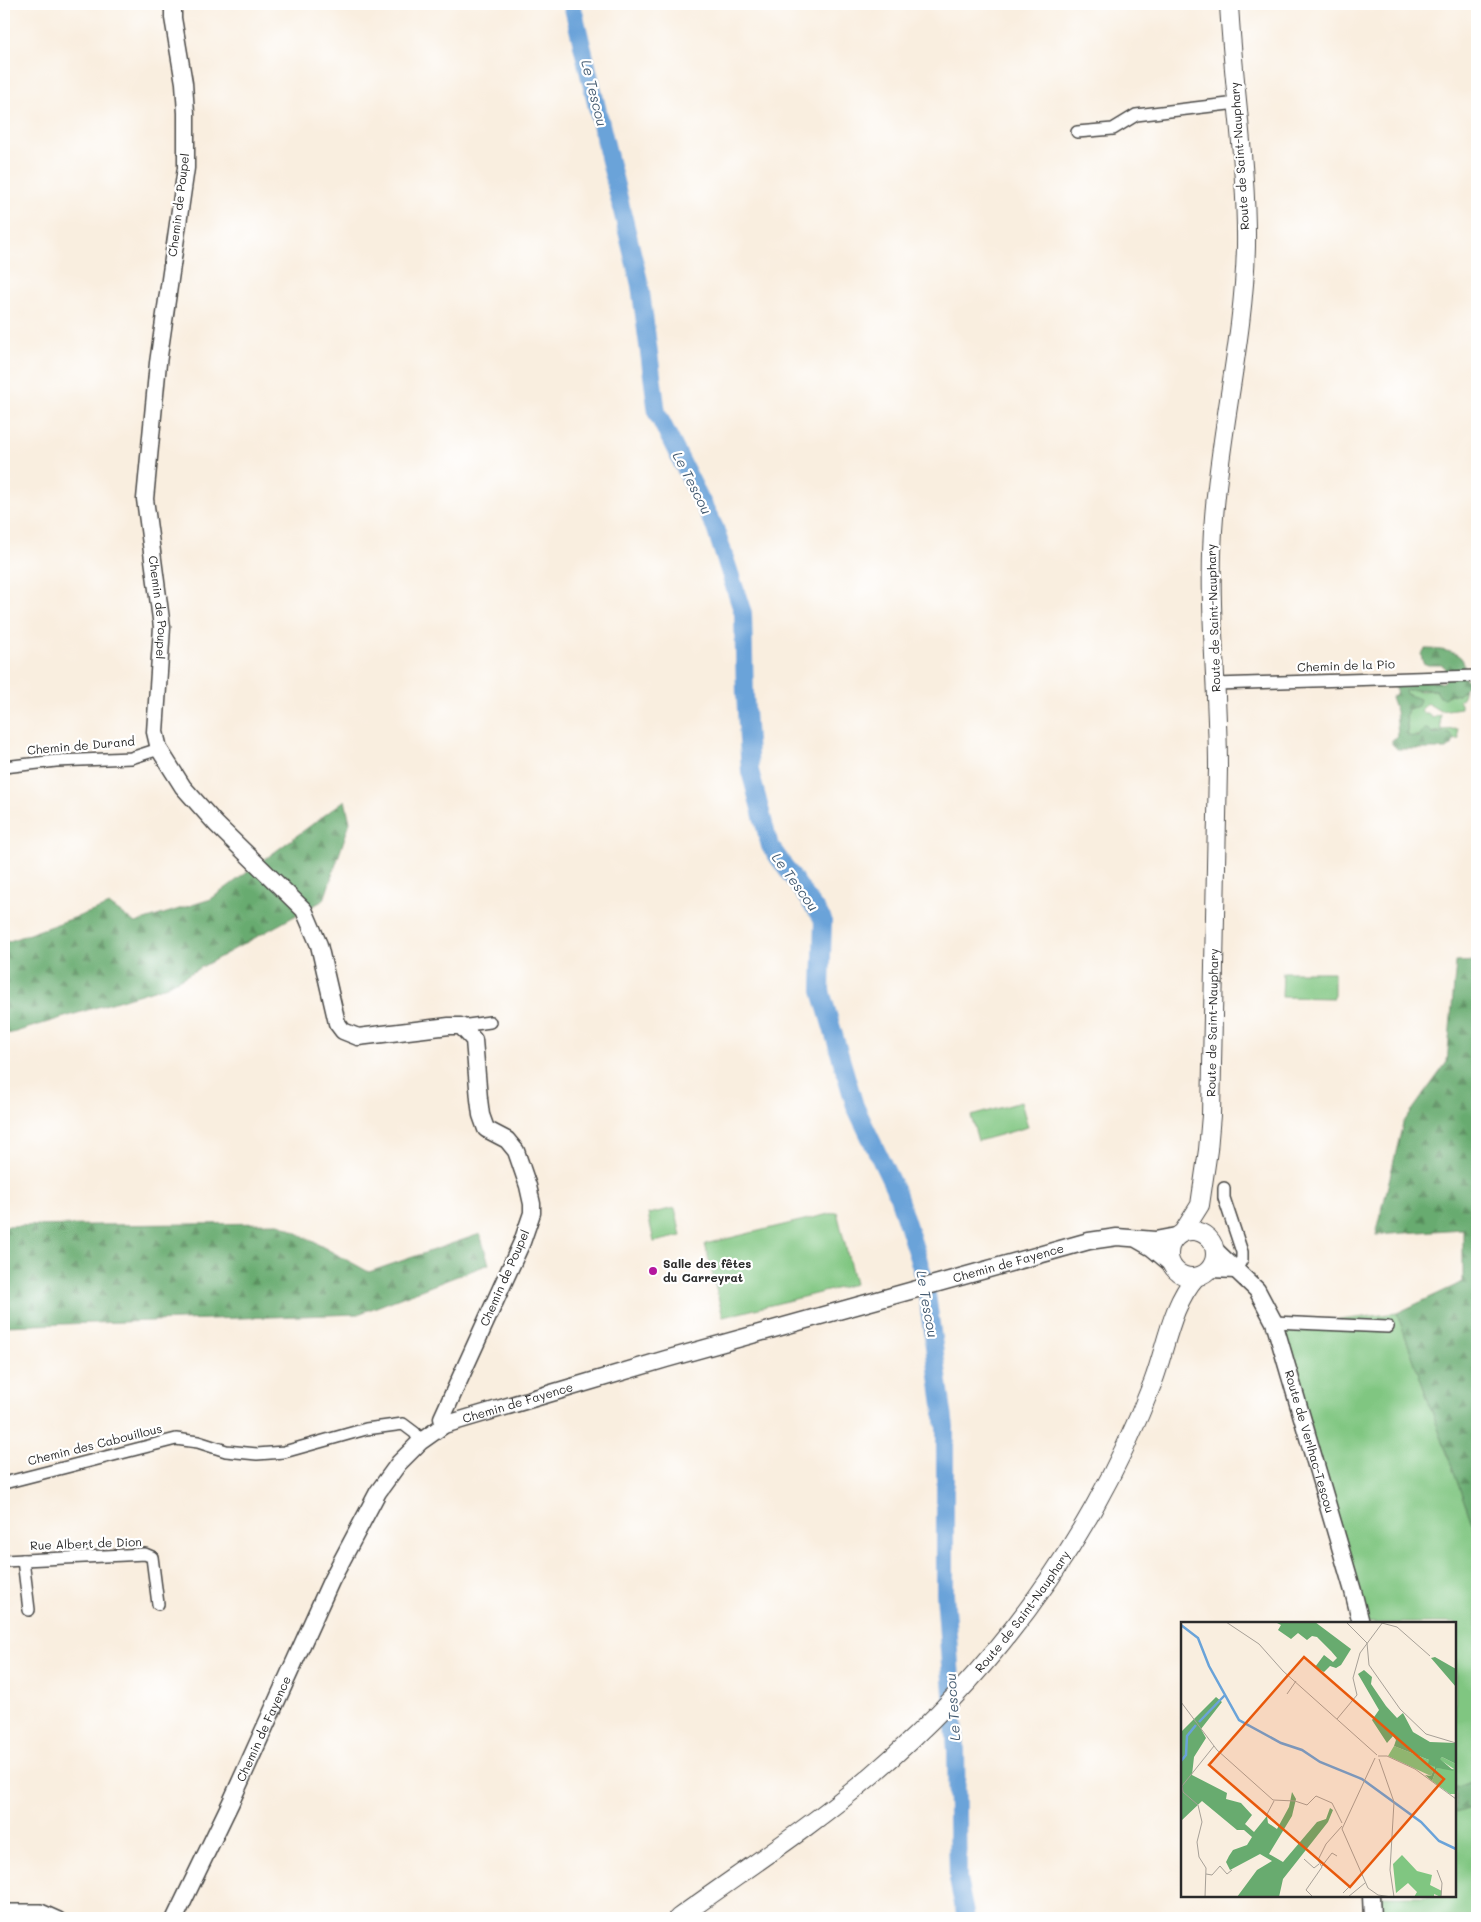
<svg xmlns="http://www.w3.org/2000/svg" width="1481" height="1922" viewBox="0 0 1481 1922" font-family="Mali,sans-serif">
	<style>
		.green { fill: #80c681; stroke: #567856 }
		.forest { fill: url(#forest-firs); stroke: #4a6b4d }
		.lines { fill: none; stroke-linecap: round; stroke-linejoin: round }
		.river { stroke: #6aa3d9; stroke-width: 18 }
		.street-casing { stroke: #4a4846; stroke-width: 14 }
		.secondary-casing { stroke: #4a4846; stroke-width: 19 }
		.primary-casing { stroke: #4a4846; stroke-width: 20 }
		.street { stroke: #fff; stroke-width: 11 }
		.secondary { stroke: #fff; stroke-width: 16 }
		.primary { stroke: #fff; stroke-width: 18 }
		.poi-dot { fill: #b5179e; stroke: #fff; stroke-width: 2 }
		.labels { text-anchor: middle; stroke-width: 4.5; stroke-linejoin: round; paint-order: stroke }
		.street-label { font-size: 12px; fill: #2b2b2b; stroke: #fff }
		.poi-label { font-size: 12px; font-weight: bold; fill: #2b2b2b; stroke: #fff; text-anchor: start }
		.water-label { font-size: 14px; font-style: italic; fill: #445b71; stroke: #fff }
		.inset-river { fill: none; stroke: #6aa3d9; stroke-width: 2.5 }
		.inset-road { fill: none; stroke: #a7a097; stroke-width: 1 }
		.view { fill: #e8590c; fill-opacity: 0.15; stroke: #e8590c; stroke-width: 2.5 }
		.inset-edge { fill: none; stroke: #2b2b2b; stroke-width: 2.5 }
	</style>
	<defs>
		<pattern id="forest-firs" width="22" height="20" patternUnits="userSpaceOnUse" patternTransform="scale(1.25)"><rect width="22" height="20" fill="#68ab6f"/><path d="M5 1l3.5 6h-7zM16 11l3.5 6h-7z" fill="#568b5b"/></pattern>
	</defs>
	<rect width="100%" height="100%" fill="#fff"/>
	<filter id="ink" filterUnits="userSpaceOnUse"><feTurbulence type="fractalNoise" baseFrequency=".02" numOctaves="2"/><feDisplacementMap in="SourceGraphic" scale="10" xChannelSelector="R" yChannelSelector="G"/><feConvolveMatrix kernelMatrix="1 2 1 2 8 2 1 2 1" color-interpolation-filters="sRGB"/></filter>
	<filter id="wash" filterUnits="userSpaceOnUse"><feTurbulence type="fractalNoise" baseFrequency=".0096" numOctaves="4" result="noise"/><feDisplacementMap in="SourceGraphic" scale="20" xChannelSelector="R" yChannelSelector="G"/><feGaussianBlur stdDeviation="1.12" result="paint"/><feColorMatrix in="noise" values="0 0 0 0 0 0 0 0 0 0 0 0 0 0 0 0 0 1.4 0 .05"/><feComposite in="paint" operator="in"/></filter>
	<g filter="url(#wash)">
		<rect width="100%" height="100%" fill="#f9eedf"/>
		<g class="green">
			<path d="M1410 689 1420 691 1436 690 1440 697 1451 694 1458 695 1465 689 1463 696 1459 701 1461 704V708L1440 711 1427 703 1421 709 1423 713H1428L1432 718 1440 715 1441 730 1458 729 1459 739 1454 740C1445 723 1422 737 1408 737L1406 715 1408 709 1418 706 1410 695 1406 694 1405 691Z"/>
			<path d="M1283 972H1334V998L1282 997Z"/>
			<path d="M1021 1102 1028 1127 978 1141 971 1116Z"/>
			<path d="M675 1208 681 1236 654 1242 648 1214Z"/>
			<path d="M837 1212 855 1284 723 1317 705 1244Z"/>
			<path d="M1397 1313 1477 1537V1780L1455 1788V1623H1365L1282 1327Z"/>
			<path d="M1477 1806V1918H1382L1380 1896H1455V1813Z"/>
		</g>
		<g class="forest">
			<path d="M1425 649C1435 649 1459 650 1463 661 1466 671 1460 674 1470 683L1458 695 1451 694 1444 698 1440 697 1436 690C1429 689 1411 689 1405 691L1406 694 1420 699 1418 706 1408 709 1406 715 1408 736 1418 737 1424 729H1428L1432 733C1441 732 1449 730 1454 740L1452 745 1447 749H1397L1392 744V740L1398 736 1396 711 1391 697 1396 694C1397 689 1395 685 1392 682L1438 681 1441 683 1445 681 1446 668 1442 665H1428L1423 663 1421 654Z"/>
			<path d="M345 800 350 822 324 900 167 986 12 1033 4 1034V943L110 905 135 923 211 899Z"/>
			<path d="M1477 961V1537L1397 1313 1463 1282V1229L1376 1235 1403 1123 1447 1062 1456 962Z"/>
			<path d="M279 1223 369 1272 480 1234 489 1264 358 1314 4 1326V1226Z"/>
			<path d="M1477 1780V1806L1455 1813V1788Z"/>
		</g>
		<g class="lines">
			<path class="river" d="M572 4 640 285 657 413 715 528 743 613 745 695 750 771 770 846 823 920 821 991 855 1106 898 1196 925 1280 945 1427V1593L956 1751 958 1880 966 1918"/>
		</g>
	</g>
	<g filter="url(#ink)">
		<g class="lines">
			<defs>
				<g id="street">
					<path d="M1077 132 1113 129 1136 115 1237 103"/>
					<path d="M1216 684 1477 676"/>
					<path d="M4 767 56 761 131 758 159 749"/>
					<path d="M461 1026 490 1022"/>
					<path d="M1224 1188V1198L1242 1252V1259L1236 1270"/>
					<path d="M1274 1322 1388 1327"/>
					<path d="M4 1483 176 1439 198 1442 226 1451 257 1454 284 1452 366 1429 403 1424 415 1433 420 1442"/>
					<path d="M23 1560 29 1610"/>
					<path d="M4 1561 145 1554 152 1557 158 1604"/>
					<path d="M4 1910H41L59 1918"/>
				</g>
				<g id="secondary">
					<path id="s1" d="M173 4V18L184 83 186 113V168L158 363 145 499 162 627 155 732 159 749 183 787 216 824 304 910 319 945 337 1023 343 1031 358 1037 449 1026H461L474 1040 479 1099 481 1115 486 1129 507 1140 516 1151 528 1186 532 1204V1213L522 1242 442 1418 444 1425"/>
					<path d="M1138 1240 1152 1248 1170 1263"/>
					<path id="s2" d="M1215 1250 1257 1290 1274 1322 1353 1591 1361 1623"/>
					<path d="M1210 1269 1236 1270"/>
					<path d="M1371 1896 1372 1918"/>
					<path id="s3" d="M175 1918 231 1802 331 1581 378 1492 399 1463 420 1442 444 1425 666 1359 1089 1241 1117 1237 1155 1240 1176 1236"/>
				</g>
				<g id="primary">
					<circle cx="1192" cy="1254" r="23"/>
					<path id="s4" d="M1183 1232 1200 1205 1208 1150 1211 1115 1218 767C1218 684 1207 600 1214 517 1221 426 1244 337 1246 246 1247 165 1233 84 1229 4"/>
					<path id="s5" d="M678 1918C743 1871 811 1827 872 1775 961 1699 1036 1610 1093 1509 1116 1468 1136 1426 1153 1382 1166 1348 1171 1305 1196 1277"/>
				</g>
			</defs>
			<use href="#street" class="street-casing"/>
			<use href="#secondary" class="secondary-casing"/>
			<use href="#primary" class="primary-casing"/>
			<use href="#street" class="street"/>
			<use href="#secondary" class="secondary"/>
			<use href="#primary" class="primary"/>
		</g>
	</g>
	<circle class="poi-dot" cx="653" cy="1271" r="5"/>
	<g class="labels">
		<g class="street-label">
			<text transform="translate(1240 156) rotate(-94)" y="4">Route de Saint-Nauphary</text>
			<text transform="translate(179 205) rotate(-83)" y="4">Chemin de Poupel</text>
			<text dy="4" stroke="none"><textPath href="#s1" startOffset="608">Chemin de Poupel</textPath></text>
			<text transform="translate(1214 618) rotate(-92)" y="4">Route de Saint-Nauphary</text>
			<text transform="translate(1346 666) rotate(-2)" y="4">Chemin de la Pio</text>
			<text transform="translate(81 746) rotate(-5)" y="4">Chemin de Durand</text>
			<text dy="4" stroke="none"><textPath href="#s4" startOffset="215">Route de Saint-Nauphary</textPath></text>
			<text dy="4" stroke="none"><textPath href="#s3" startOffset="1154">Chemin de Fayence</textPath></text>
			<text transform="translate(505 1278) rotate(-66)" y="4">Chemin de Poupel</text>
			<text dy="4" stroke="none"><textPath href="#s3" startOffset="644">Chemin de Fayence</textPath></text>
			<text dy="4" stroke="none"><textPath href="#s2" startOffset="219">Route de Verlhac-Tescou</textPath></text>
			<text transform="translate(95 1445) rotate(-14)" y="4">Chemin des Cabouillous</text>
			<text transform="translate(86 1544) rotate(-2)" y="4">Rue Albert de Dion</text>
			<text dy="4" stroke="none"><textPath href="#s5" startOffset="464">Route de Saint-Nauphary</textPath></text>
			<text dy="4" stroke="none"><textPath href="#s3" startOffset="209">Chemin de Fayence</textPath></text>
		</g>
		<g class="poi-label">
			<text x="663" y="1268">Salle des fêtes<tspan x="663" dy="14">du Carreyrat</tspan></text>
		</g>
		<g class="water-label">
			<text transform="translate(594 93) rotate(76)" y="5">Le Tescou</text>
			<text transform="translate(692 483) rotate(63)" y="5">Le Tescou</text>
			<text transform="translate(795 882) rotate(54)" y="5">Le Tescou</text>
			<text transform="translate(927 1304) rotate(80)" y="5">Le Tescou</text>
			<text transform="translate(953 1707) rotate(-94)" y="5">Le Tescou</text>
		</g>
	</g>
	<g transform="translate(1181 1622)">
		<rect width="275" height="275" fill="#f9eedf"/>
		<path d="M213 124 248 138 254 145 250 154 207 134ZM261 135 275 142V172H269L251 159 256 146 273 147 258 137ZM221 233 236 249 251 253 249 263 261 269 260 275 253 272V275H233L236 270 227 261 215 271 212 242Z" fill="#80c681"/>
		<path d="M94 0H134L170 27 160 43 155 46 149 44 143 50 134 45 143 33 152 40 156 36 150 29 136 15 131 14 126 18 117 11 110 17 97 8 100 3ZM254 35 275 47V65L250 36ZM183 48 191 55 190 62 205 84 216 96 222 91 232 110 249 120 275 121V142L261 135 259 137 273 149 256 146 251 159 244 153 250 154 254 145 247 142 248 138 213 124 215 118 212 114 206 121 191 98 198 88 177 52ZM35 75 41 80 20 107 25 116 13 135 11 153 46 171 45 177 60 181 71 193 64 202 73 210 86 194 87 201 96 207 108 185 111 170 115 177 111 194 88 232 102 240 136 200 145 197 149 186 152 188 147 200 102 257 98 275H56L76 248 91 239 79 232 49 248 45 240 48 234 52 228 66 223 71 215 63 208H56L21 179 0 199V110Z" fill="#68ab6f"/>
		<path class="inset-river" d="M0 3 17 16 28 44 58 98 100 121 121 128 139 140 181 157 240 200 258 219 275 227M18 100 44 73M0 139 5 133 6 114 15 103"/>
		<path class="inset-road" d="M45 0 78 22 102 49 196 133M165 0 186 21 188 43 219 87 245 112 275 121M197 0 216 5 249 34M106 72 115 59M0 80 36 128 92 178 114 179 126 183 135 174 151 181 161 201M156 97 176 73 172 56 179 31 202 0M197 134H206L234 147 275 177M194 136 161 207 187 266 197 273 211 275M198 137 213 180 209 248 213 275M85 194 93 179M123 237 133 246 138 242M141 244 151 231 156 234M256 248 261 261 260 275M25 252 31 253 39 244 46 252 51 248M162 271 180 253M24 275 25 246 18 235 16 220 21 200 17 183 2 170 1 164 33 124M132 275 125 268 141 245 137 238 145 222 161 204M167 275 184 261"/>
		<path class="view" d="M123 35 263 157 169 265 28 143Z"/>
		<rect width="275" height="275" class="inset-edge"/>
	</g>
	<rect width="1481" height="1922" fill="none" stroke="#fff" stroke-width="20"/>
</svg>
